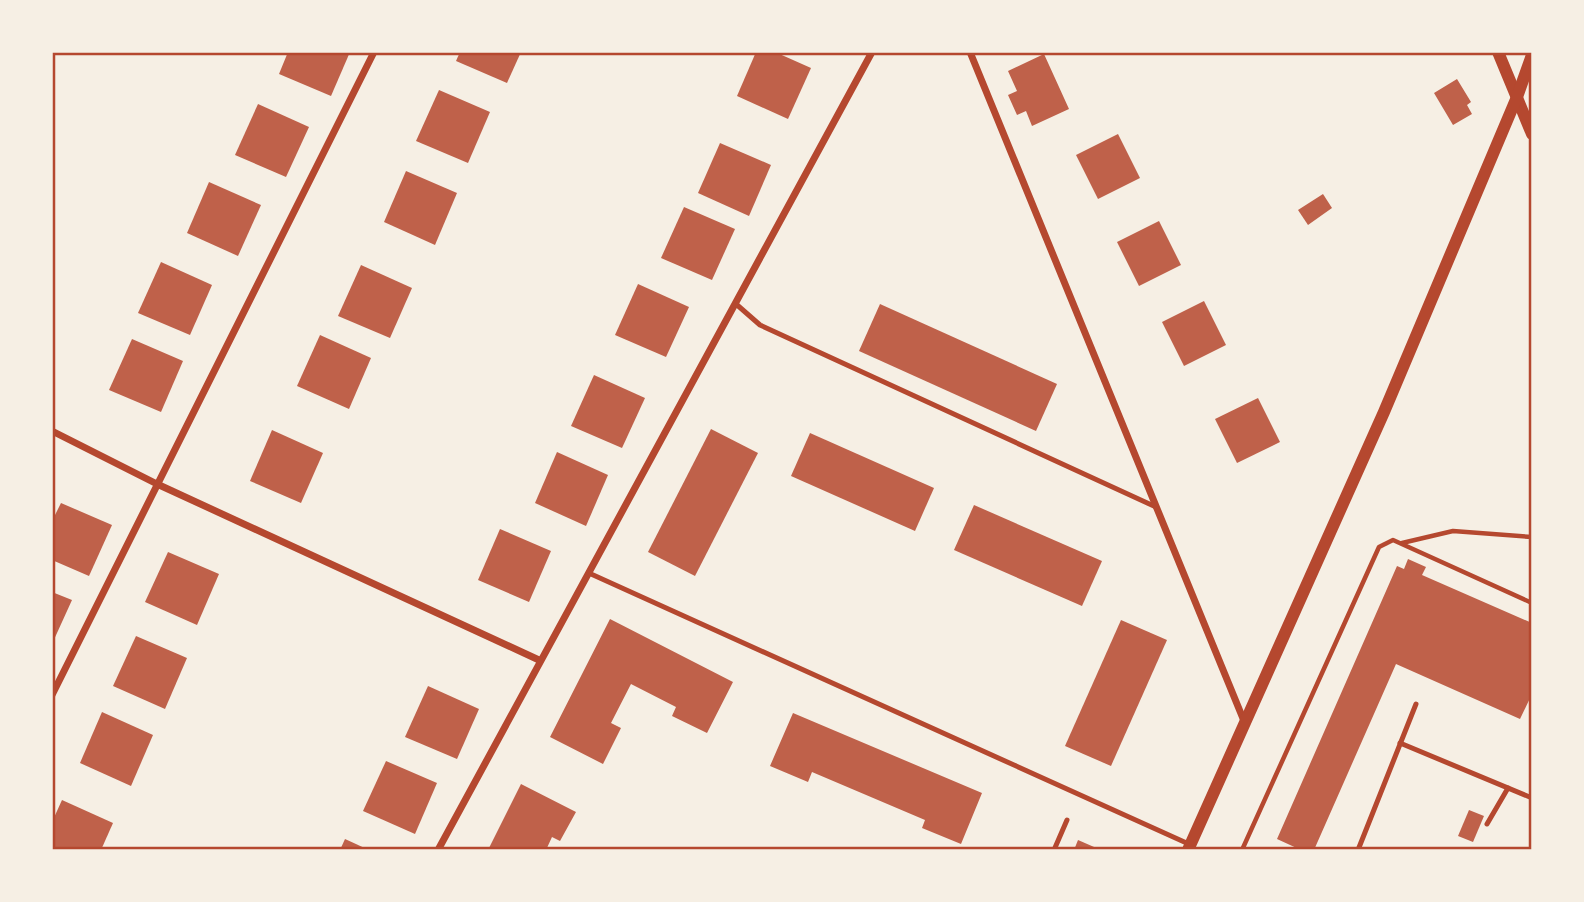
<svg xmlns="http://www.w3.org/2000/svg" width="1584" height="902" viewBox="0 0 1584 902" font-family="'PT Sans',sans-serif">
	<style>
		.building { fill: #bf614a }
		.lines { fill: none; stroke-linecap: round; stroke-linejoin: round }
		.path { stroke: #b5482f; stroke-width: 4.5 }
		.service { stroke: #b5482f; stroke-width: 5 }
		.minor { stroke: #b5482f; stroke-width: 7 }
		.tertiary { stroke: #b5482f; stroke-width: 12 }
		.neatline { fill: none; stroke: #b5482f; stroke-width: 2.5 }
	</style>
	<rect width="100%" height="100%" fill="#f6efe4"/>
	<g class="building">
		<path d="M288 52H350L331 96 279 74Z"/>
		<path d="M460 52H521L507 83 456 61Z"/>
		<path d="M756 52H775L811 68 788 119 737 96Z"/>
		<path d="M1044 54 1069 109 1032 126 1026 111 1017 115 1008 95 1017 91 1008 71Z"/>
		<path d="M1457 79 1471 102 1467 105 1472 114 1453 125 1434 93Z"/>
		<path d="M439 90 490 112 468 163 416 141Z"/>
		<path d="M258 104 309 127 286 177 235 155Z"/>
		<path d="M1118 134 1140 178 1098 199 1076 155Z"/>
		<path d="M720 143 771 165 749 216 698 193Z"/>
		<path d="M406 171 457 193 435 245 384 222Z"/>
		<path d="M209 182 261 205 238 256 187 233Z"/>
		<path d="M1323 194 1332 208 1308 225 1298 210Z"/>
		<path d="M684 207 735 229 712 280 661 258Z"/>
		<path d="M1159 221 1181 265 1139 286 1117 242Z"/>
		<path d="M161 262 212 285 190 335 138 313Z"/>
		<path d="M361 265 412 288 390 338 338 316Z"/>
		<path d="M638 284 689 307 666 357 615 335Z"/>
		<path d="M1204 301 1226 345 1184 366 1162 322Z"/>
		<path d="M880 304 1057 384 1036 431 859 351Z"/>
		<path d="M320 335 371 358 349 409 297 386Z"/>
		<path d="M132 339 183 361 161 412 109 390Z"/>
		<path d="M594 375 645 398 622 448 571 426Z"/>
		<path d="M1258 398 1280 442 1237 463 1215 419Z"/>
		<path d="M711 429 758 453 695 576 648 552Z"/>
		<path d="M272 430 323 453 301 503 250 481Z"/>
		<path d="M810 433 934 488 915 531 791 476Z"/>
		<path d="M557 452 608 475 586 526 535 503Z"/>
		<path d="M61 503 112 525 89 576 52 560V521Z"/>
		<path d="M974 505 1102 561 1082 606 954 550Z"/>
		<path d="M500 529 551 551 529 602 478 580Z"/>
		<path d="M168 552 219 574 197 625 145 602Z"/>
		<path d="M1408 559 1426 567 1422 575 1532 623V694L1520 719 1396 664 1314 850H1301L1277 839 1397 566 1404 569Z"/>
		<path d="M52 592 72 600 52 644Z"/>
		<path d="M610 619 733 682 707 733 672 716 676 707 631 684 611 723 621 728 603 764 550 737Z"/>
		<path d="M1121 620 1167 640 1111 766 1065 746Z"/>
		<path d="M136 636 187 658 165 709 113 686Z"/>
		<path d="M428 686 479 709 457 759 405 737Z"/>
		<path d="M102 712 153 735 131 786 80 763Z"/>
		<path d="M793 713 982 793 961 844 922 828 925 820 812 772 808 782 770 766Z"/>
		<path d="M386 761 437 783 415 834 363 811Z"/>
		<path d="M521 784 576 812 560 841 552 837 546 850H488Z"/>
		<path d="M62 800 113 823 101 850H52V822Z"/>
		<path d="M1469 810 1484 816 1473 842 1458 836Z"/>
		<path d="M345 839 369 850H340Z"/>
		<path d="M1078 840 1101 850H1074Z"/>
	</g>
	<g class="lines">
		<g class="path">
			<path d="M1402 543 1453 531 1532 537"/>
			<path d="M1242 850 1379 547 1393 540 1532 603"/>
		</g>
		<g class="service">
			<path d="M736 304 760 325 1156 507"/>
			<path d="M591 574 1191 845"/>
			<path d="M1400 743 1532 798"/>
			<path d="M1487 824 1508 788"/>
			<path d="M1054 850 1067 820"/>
			<path d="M1358 850 1416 704"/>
		</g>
		<g class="minor">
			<path d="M970 52 1244 721"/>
			<path d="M52 431 157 484 539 660"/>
			<path d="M52 695 374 52"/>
			<path d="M438 850 872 52"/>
		</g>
		<g class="tertiary">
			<path d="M1498 52 1532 134"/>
			<path d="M1188 850 1384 412 1517 97 1532 55"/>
		</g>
	</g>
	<rect width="1584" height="902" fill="none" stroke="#f6efe4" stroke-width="108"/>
	<rect x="54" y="54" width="1476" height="794" class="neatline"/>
</svg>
